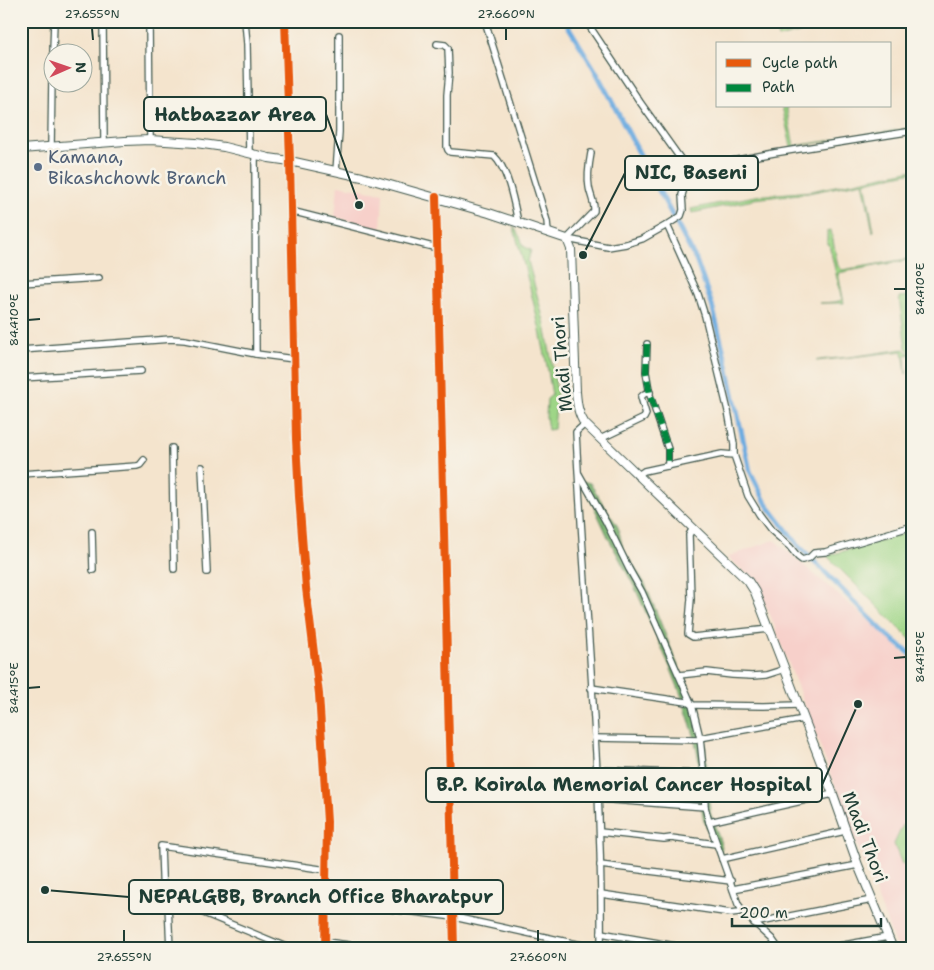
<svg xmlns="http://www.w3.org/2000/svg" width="934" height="970" viewBox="0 0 934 970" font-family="'Shantell Sans',sans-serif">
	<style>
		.built { fill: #f7d0ca }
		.green { fill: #9ed586; stroke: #5e895d }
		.forest { fill: #7eb673; stroke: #4e7a54 }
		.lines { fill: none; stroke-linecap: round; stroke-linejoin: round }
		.canal { stroke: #6dace0; stroke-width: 5 }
		.street-casing { stroke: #3f564b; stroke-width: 8 }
		.secondary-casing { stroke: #3f564b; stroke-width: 10 }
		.street { stroke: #fff; stroke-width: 5.5 }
		.secondary { stroke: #fff; stroke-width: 8 }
		.quiet { stroke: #00873e; stroke-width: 6; stroke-dasharray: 12 6; stroke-linecap: butt }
		.cycleway-casing { stroke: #f7f3e8; stroke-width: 11 }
		.cycleway { stroke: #e8590c; stroke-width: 8 }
		.ticks { fill: none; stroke: #1f3d34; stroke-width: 2 }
		.service-dot { fill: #5c6f8a; stroke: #f7f3e8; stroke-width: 2 }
		.labels { text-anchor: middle; stroke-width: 5; stroke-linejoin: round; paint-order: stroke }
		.service-label { font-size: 18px; fill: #4e5e75; stroke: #f7f3e8; text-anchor: start }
		.street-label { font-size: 18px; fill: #1f3d34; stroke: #f7f3e8 }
		.leader { fill: none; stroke: #1f3d34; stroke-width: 2 }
		.callout-dot { fill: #1f3d34; stroke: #f7f3e8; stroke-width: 2 }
		.callout { fill: #f7f3e8; stroke: #1f3d34; stroke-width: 2 }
		.callout-label { font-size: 19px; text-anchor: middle; font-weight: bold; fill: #1f3d34 }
		.neatline { fill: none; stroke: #1f3d34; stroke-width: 2 }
		.ticks-label { font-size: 12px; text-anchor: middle; fill: #1f3d34 }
	</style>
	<rect width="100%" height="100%" fill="#f7f3e8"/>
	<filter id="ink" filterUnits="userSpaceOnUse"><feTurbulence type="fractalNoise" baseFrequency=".02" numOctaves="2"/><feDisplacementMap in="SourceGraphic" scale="10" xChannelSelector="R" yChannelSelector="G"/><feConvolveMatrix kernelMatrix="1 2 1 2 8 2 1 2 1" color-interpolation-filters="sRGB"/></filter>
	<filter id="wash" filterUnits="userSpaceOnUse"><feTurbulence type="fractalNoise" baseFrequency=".0096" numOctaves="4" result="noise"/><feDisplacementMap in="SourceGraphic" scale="20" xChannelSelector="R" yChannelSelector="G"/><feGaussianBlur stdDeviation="1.12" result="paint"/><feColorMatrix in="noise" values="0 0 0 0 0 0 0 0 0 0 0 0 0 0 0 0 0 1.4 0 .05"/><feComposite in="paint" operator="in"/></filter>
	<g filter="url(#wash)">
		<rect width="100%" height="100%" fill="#f4e4cd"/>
		<g class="built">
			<path d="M338 185 383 193 381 229 335 217Z"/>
			<path d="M774 540 876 627 913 662V949H897L771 617 757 586 750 577 728 557Z"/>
		</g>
		<g class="green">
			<path d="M774 21H845L778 38Z"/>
			<path d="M782 106H786L794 146 911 128H913V129L791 147Z"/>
			<path d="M913 170V172L865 182 874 231 873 232 863 182 808 193 753 199V200L692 213 691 209 755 196 811 191Z"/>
			<path d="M513 225 521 239 523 246 531 250 528 261 545 325 557 392 554 429 548 430 546 417 547 399 552 395C543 337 529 281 513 225Z"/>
			<path d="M831 230 838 266 842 270 913 258V259L838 273 844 303H820L835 302 842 300 829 244H827V231Z"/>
			<path d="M913 296V351H909L906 348 899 297Z"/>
			<path d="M904 349 908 353H913V354L906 355 905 356 906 374 903 351 817 361V360L850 357Z"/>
			<path d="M913 531V642L827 556Z"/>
			<path d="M913 821V869L902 864 894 844 903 825Z"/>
		</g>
		<path class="forest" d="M582 481 590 483 618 527 623 549 645 584 693 703 705 746 710 812 722 847 719 856 704 821 700 800 699 762 694 735 680 692 670 667 636 590 608 537Z"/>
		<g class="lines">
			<path class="canal" d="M565 21 595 70 696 260 712 305 726 361 750 471 767 505 799 546 887 635 913 656"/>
		</g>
	</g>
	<g filter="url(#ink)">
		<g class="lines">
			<defs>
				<g id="street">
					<path d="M103 21 104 143"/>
					<path d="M149 21 150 140"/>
					<path d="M245 21 247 44 249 153"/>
					<path d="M285 21 290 161 296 439 299 497 306 588 319 694 327 822 325 949"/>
					<path d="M485 21 547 221 548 232"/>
					<path d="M586 21 640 102 692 175"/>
					<path d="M437 44 445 45 448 48 449 73 447 95V147L448 150 450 152 494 156C508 169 514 203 518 222"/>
					<path d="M53 52 54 21"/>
					<path d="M51 147 52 76"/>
					<path d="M255 154 256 354"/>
					<path d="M336 171 339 132V35"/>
					<path d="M436 197 454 949"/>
					<path d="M291 211 437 248"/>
					<path d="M667 225 698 294 705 316 728 411 734 444V455"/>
					<path d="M567 239 608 247 626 244 642 239 667 225 681 216 683 210 682 195 686 182 692 175 705 168 726 162 774 153 913 131"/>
					<path d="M567 239 594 211C595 203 590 195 589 187 587 176 589 164 591 153"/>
					<path d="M21 283 99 278"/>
					<path d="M647 344 646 372 650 395 668 449V466"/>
					<path d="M21 350 171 339 185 340 256 354 294 359"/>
					<path d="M21 378 141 371"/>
					<path d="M585 424 576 432C584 604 603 776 601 949"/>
					<path d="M600 439 644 418 646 414 641 397 644 394 650 392"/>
					<path d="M172 448 174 569"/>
					<path d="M202 467 207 572"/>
					<path d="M21 474 137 466 140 465 144 460"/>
					<path d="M579 474 606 522 629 569 642 592 692 705 700 738 703 768 705 807 709 822 738 904 745 914 772 939 779 949"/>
					<path d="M637 476 644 471 722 454 734 455 748 496 759 514 771 530 790 547 798 557 802 560 809 558 814 553 825 552 913 526"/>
					<path d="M693 528 689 535 691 599 688 634 693 637 770 629"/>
					<path d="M92 532 93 570"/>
					<path d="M679 675 707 672 732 675 752 676 766 675 785 669"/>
					<path d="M591 688 687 702 692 705 764 706 799 705"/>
					<path d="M595 738 700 740"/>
					<path d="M700 738 804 719"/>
					<path d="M597 770 704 774"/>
					<path d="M763 780 823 769"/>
					<path d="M598 799 705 807"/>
					<path d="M709 822 833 794"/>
					<path d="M600 832 664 839 671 838 716 844"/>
					<path d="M722 859 845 831"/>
					<path d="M600 865 731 881"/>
					<path d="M21 883 25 949"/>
					<path d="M733 889 858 865"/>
					<path d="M601 894 731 913 739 912 742 910"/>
					<path d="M326 901 454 917 600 949"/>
					<path d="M168 905 163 902 161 846 327 870"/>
					<path d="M754 923 872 900"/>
					<path d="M601 933 693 949"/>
					<path d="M326 942 380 949"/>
					<path d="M170 949 168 905 170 902 194 909 291 949"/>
					<path d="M822 949 888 937"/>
				</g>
				<path id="secondary" d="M21 149 125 141 150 140 196 143 224 147 269 158 290 161 362 177 489 213 567 239 571 249 576 392C577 404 578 414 585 424L748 581 755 592 833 794 858 865 893 949"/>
			</defs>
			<use href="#street" class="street-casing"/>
			<use href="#secondary" class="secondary-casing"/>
			<use href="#street" class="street"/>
			<use href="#secondary" class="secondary"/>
			<path class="quiet" d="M647 344 646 372 650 395 668 449V466"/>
			<defs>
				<g id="cycleway">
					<path d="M285 21 290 161 296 439 299 497 306 588 319 694 327 822 325 949"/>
					<path d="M436 197 454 949"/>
				</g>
			</defs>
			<use href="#cycleway" class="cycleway-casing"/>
			<use href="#cycleway" class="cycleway"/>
		</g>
	</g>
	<path class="ticks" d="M92 28 93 40M506 28V40M894 289H906M28 320 40 319M894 658 906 657M28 688 40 687M124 930V942M538 930V942"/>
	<circle class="service-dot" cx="38" cy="167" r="5"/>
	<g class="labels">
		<g class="service-label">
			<text x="48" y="163">Kamana,<tspan x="48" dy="21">Bikashchowk Branch</tspan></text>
		</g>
		<g class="street-label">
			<text transform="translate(562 364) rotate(-95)" y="6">Madi Thori</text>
			<text transform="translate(865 837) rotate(69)" y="6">Madi Thori</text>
		</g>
	</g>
	<path class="leader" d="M359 205L326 114M583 255L625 173M858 704L822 785M45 890L129 897"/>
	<g class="callout-dot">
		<circle cx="359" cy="205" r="5"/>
		<circle cx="583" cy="255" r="5"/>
		<circle cx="858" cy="704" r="5"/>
		<circle cx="45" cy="890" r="5"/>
	</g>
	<g class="callout">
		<rect x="144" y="97" width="182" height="34" rx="5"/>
		<rect x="625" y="156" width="133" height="34" rx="5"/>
		<rect x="426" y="768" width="396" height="34" rx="5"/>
		<rect x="129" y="880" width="374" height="34" rx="5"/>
	</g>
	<g class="callout-label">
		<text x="235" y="121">Hatbazzar Area</text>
		<text x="691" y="179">NIC, Baseni</text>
		<text x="624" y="791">B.P. Koirala Memorial Cancer Hospital</text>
		<text x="316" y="903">NEPALGBB, Branch Office Bharatpur</text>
	</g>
	<rect width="934" height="970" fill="none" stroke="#f7f3e8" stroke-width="55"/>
	<rect x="716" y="42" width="175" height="65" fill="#f7f3e8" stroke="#a1aaa0"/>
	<rect x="726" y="59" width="25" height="8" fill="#e8590c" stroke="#a1aaa0"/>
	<text x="762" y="68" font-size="15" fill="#1f3d34">Cycle path</text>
	<rect x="726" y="84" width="25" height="8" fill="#00873e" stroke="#a1aaa0"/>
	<text x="762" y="92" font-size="15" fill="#1f3d34">Path</text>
	<g transform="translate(68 68) rotate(88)"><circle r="24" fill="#f7f3e8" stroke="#a1aaa0"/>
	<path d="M0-4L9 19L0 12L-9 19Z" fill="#d1495b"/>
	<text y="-8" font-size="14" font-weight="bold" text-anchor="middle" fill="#1f3d34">N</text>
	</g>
	<path d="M732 918v8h149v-8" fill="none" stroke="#1f3d34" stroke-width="2.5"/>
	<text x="739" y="918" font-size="15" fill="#1f3d34" stroke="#f7f3e8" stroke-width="4" paint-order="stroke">200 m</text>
	<rect x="28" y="28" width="878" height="914" class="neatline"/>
	<g class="ticks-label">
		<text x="92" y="18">27.655°N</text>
		<text x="506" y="18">27.660°N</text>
		<text transform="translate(920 289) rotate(-90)" y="4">84.410°E</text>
		<text transform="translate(14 320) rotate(-90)" y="4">84.410°E</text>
		<text transform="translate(920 657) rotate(-90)" y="4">84.415°E</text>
		<text transform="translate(14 688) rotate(-90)" y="4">84.415°E</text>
		<text x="124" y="961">27.655°N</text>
		<text x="538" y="961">27.660°N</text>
	</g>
</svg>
